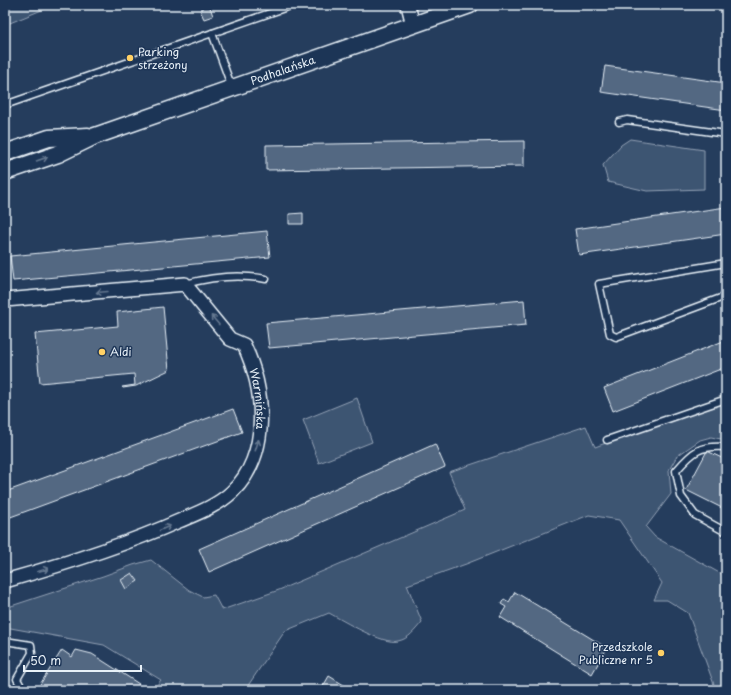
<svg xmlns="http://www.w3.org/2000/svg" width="731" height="695" viewBox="0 0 731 695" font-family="'Playpen Sans',sans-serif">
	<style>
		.green { fill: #3e5472; stroke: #93a2b5 }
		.building { fill: #536782; stroke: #e8f1f8 }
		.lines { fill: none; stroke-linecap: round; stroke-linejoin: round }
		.service-casing { stroke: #e8f1f8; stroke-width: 9 }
		.minor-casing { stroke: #e8f1f8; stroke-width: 16 }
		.tertiary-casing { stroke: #e8f1f8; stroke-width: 19 }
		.service { stroke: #1d3557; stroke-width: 6 }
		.minor { stroke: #1d3557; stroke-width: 13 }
		.tertiary { stroke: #1d3557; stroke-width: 16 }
		.oneway { stroke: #64778f }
		.poi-dot { fill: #ffd166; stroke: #1d3557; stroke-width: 1.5 }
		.labels { text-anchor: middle; stroke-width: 3; stroke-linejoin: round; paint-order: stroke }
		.poi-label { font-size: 11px; fill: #e8f1f8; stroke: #1d3557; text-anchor: start }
		.street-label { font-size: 11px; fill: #e8f1f8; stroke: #1d3557 }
	</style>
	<rect width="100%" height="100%" fill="#253d5d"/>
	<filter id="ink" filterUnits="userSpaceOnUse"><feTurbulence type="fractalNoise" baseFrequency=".025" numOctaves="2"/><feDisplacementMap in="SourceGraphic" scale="8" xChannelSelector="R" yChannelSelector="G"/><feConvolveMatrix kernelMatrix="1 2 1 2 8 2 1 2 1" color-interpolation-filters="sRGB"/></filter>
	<g filter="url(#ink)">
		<g class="green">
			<path d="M5 5H54L5 25Z"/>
			<path d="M630 139 704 150V189L647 191 608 182 603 165 621 145Z"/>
			<path d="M357 398 372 442 319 463 303 420Z"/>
			<path d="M726 399V440L711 437 700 440 677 456 669 470 671 494 646 527 655 537 723 575 726 570V690H716L688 613 667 600H654L662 583 619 520 589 515 466 564 407 585 422 622C415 630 409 639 398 641 383 645 344 621 329 613L285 631 245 690H153L161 680 104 645 5 627V608L103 576 133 565 151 560 189 590 203 597 214 595 222 610 279 590 465 510 449 472 586 426 595 447Z"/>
		</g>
		<g class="building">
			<path d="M207 5V7H210L213 16 204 19 200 10 202 9V6Z"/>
			<path d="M605 66 726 83V110L601 92Z"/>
			<path d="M524 141V166L266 170V145Z"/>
			<path d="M726 207V234L579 255 575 229Z"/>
			<path d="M303 213V224H289V214Z"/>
			<path d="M267 231 270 257 13 281 10 256Z"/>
			<path d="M524 300 526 325 269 348 266 323Z"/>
			<path d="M163 307 169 370 136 386 123 388 122 387 135 385 134 374 40 383 35 334 118 326 117 312Z"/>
			<path d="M726 340V367L613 411 604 388Z"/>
			<path d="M233 409 242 432 5 519V492Z"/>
			<path d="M435 444 445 467 209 572 199 549Z"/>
			<path d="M707 451 726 460V510L686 490Z"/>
			<path d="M132 573 138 581 126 589 121 580Z"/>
			<path d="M515 592 607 648 592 674 500 617 506 607 501 604 504 599 509 602Z"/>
			<path d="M62 650 72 657 76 650 92 654 139 684 135 690H46L39 686Z"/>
			<path d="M329 676 352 690H321Z"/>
		</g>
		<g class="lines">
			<defs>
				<g id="service">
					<path d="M212 33 232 88"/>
					<path d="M5 105 293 5"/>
					<path d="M619 122 627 120 726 134"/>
					<path d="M726 263 599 284 610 334 616 337 726 296"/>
					<path d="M185 284C211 277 240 274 266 279"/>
					<path d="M607 440 726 399"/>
					<path d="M726 447C700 445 693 451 676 471L681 496 695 515 726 532"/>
					<path d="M5 641 31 645 32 653 17 679 23 690"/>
				</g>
				<g id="minor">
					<path d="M408 5 413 25"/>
					<path id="s1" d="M5 300 185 284 230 339 244 345C265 390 271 454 232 492 217 506 198 513 179 521 123 546 65 564 5 581"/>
				</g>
				<g id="tertiary">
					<path d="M5 153 49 138 88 136"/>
					<path id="s2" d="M5 172 58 154 95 136 470 5"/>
				</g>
			</defs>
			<use href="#service" class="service-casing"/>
			<use href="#minor" class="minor-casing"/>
			<use href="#tertiary" class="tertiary-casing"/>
			<use href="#service" class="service"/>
			<use href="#minor" class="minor"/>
			<use href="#tertiary" class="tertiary"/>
		</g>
		<defs><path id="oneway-shaft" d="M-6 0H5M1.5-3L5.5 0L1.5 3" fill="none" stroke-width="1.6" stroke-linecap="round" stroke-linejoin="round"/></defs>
		<g class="oneway">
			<use href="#oneway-shaft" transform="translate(42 159) rotate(-19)"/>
			<use href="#oneway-shaft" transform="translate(102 292) rotate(175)"/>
			<use href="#oneway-shaft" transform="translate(215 320) rotate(-130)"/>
			<use href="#oneway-shaft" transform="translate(257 445) rotate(-73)"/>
			<use href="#oneway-shaft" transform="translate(165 528) rotate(-24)"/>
			<use href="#oneway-shaft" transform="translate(43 570) rotate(-16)"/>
		</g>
	</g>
	<g class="poi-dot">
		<circle cx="130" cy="58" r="4"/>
		<circle cx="102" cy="352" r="4"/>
		<circle cx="661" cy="653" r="4"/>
	</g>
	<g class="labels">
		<g class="poi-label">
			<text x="138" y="56">Parking<tspan x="138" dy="13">strzeżony</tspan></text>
			<text x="110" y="356">Aldi</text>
			<text x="653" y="651" text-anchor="end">Przedszkole<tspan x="653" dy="13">Publiczne nr 5</tspan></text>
		</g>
		<g class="street-label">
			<text dy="4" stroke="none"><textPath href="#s2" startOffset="296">Podhalańska</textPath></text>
			<text dy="4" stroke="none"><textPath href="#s1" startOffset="323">Warmińska</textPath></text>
		</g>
	</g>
	<rect width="731" height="695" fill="none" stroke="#1d3557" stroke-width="20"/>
	<rect x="10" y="10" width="711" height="675" fill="none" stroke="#e8f1f8" stroke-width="1.5" filter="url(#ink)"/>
	<path d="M24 665v6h117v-6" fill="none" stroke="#e8f1f8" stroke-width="2"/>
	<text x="30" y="665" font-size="12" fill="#e8f1f8" stroke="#1d3557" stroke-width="3" paint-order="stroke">50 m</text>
</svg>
